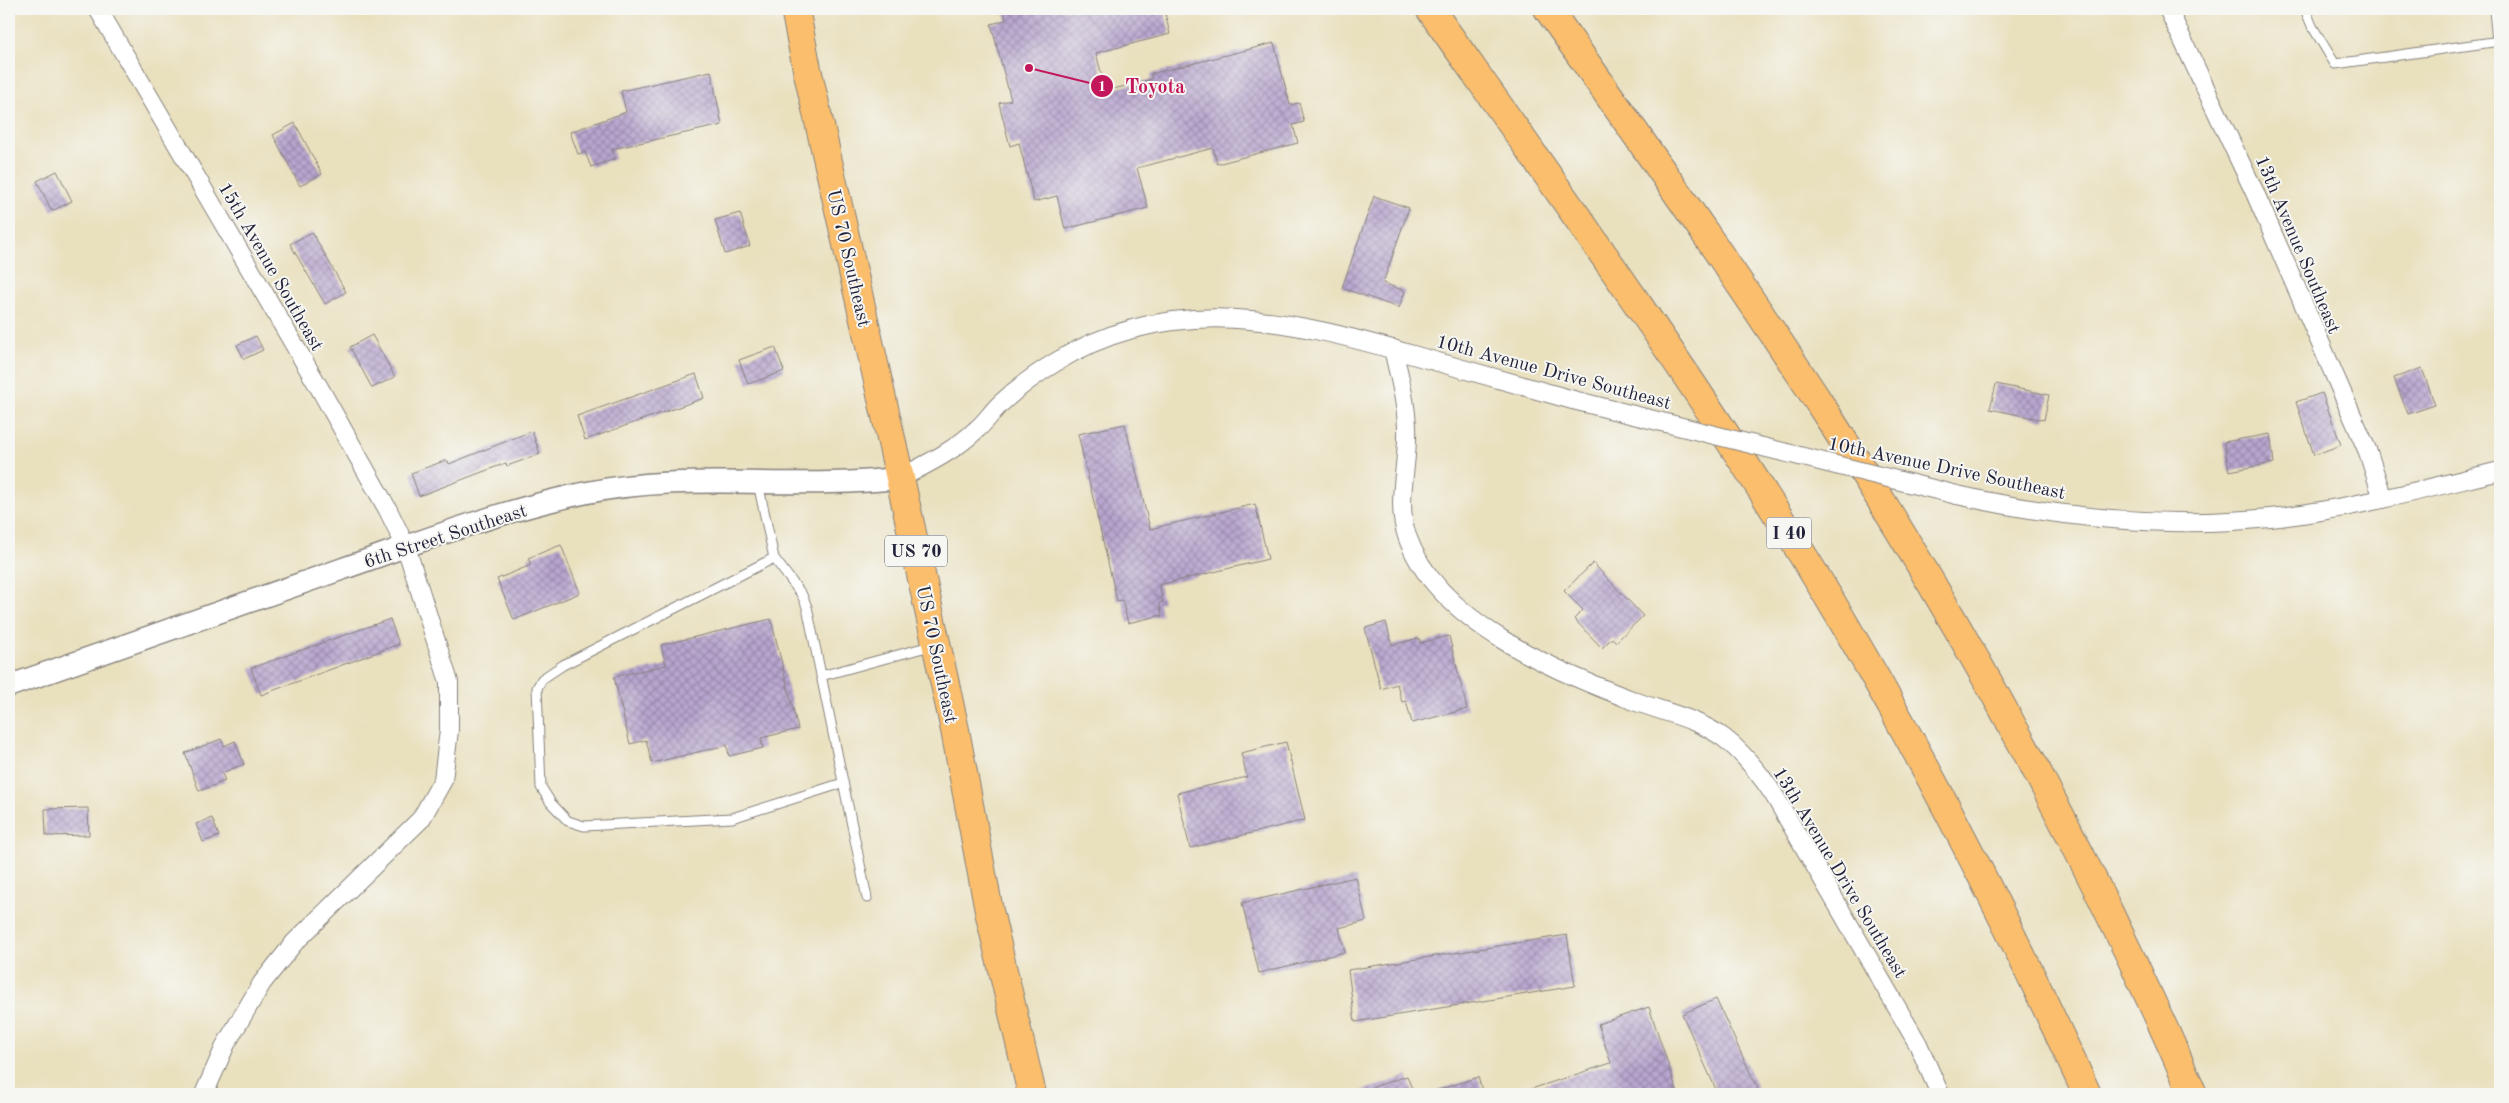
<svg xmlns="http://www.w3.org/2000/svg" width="2509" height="1103" viewBox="0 0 2509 1103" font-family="'Old Standard TT',serif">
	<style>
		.building { fill: url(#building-cross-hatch) }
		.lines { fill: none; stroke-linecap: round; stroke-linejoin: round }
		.service-casing { stroke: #86817c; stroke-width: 11 }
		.minor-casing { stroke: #86817c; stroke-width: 20 }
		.tertiary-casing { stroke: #86817c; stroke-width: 24 }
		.primary-casing { stroke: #86817c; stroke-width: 30 }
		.motorway-casing { stroke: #86817c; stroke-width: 30 }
		.service { stroke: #fff; stroke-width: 9 }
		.minor { stroke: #fff; stroke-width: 18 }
		.tertiary { stroke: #fff; stroke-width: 21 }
		.primary { stroke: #fabe6d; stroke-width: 28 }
		.motorway { stroke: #fabe6d; stroke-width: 28 }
		.minor-bridge-casing { stroke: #86817c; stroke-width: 20; stroke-linecap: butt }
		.minor-bridge { stroke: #fff; stroke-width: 18 }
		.labels { text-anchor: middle; stroke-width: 4; stroke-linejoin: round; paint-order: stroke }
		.shield { fill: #f6f6f2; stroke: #626272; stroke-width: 1 }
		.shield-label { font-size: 18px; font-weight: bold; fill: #22223b }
		.street-label { font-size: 19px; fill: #22223b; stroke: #f6f6f2 }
		.leader { fill: none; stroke: #c2185b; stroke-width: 2 }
		.callout-dot { fill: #c2185b; stroke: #f6f6f2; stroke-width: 2 }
		.mark-label { font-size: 15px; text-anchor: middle; font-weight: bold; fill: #fff }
		.callout-label { font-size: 20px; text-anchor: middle; font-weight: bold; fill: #c2185b; stroke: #f6f6f2; stroke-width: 4; stroke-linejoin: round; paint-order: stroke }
	</style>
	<defs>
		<pattern id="building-cross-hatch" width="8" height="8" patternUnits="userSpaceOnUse" patternTransform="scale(1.25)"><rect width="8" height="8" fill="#b8a6cf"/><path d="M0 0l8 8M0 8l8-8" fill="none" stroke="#9587a9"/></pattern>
	</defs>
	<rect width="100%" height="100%" fill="#f6f6f2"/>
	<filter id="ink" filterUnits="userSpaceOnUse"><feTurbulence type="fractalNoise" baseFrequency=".02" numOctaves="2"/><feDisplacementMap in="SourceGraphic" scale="10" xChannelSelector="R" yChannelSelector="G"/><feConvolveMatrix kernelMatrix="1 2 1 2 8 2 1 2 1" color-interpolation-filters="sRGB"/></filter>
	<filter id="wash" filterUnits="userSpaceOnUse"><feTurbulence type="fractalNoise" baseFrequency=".0096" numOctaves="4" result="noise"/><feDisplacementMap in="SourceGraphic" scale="20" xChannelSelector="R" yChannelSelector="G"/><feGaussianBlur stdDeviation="1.12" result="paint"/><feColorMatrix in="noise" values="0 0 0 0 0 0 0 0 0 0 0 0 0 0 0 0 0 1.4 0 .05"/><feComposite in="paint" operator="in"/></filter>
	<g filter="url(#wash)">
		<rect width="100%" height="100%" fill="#e9e0be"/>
		<g id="blocks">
			<g class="building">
				<path d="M1004 9H1164L1170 34 1096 53 1106 91 1152 79 1151 74 1274 43 1290 105 1299 103 1304 122 1293 125 1298 143 1217 164 1213 148 1137 168 1148 208 1065 229 1057 196 1034 202 1019 143 1010 146 999 103 1011 100 991 24 1006 20Z"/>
				<path d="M711 71 722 125 612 149 615 159 591 167 585 152 578 154 570 132 626 112 621 91Z"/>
				<path d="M295 123 322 174 300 186 273 135Z"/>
				<path d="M57 171 72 201 52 211 37 181Z"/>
				<path d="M1374 196 1409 208 1383 283 1405 291 1399 308 1342 288Z"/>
				<path d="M740 213 750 246 725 254 715 220Z"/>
				<path d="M312 232 346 292 325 304 290 244Z"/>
				<path d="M372 335 395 377 372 388 350 347Z"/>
				<path d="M256 336 263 350 244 359 237 345Z"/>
				<path d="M775 347 784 371 748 384 739 360Z"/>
				<path d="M2422 368 2435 405 2408 414 2394 378Z"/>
				<path d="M696 374 704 398 585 440 577 416Z"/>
				<path d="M1996 384 2049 395 2044 420 1990 409Z"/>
				<path d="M2322 393 2341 445 2314 455 2296 402Z"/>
				<path d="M1125 424 1150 529 1255 504 1268 559 1159 585 1163 602 1159 603 1162 615 1128 623 1122 600 1117 601 1078 434Z"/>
				<path d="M532 431 540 454 507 466 506 463 419 496 411 473 447 460 449 464Z"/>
				<path d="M2270 434 2274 463 2229 471 2224 442Z"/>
				<path d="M561 545 580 593 514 620 497 579 531 565 528 558Z"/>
				<path d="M1593 563 1643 616 1616 642 1612 638 1602 648 1574 619 1583 610 1564 591Z"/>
				<path d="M390 619 399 644 261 695 251 668Z"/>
				<path d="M771 619 798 729 761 738 763 748 729 756 727 745 652 763 646 740 630 744 614 677 666 665 661 645Z"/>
				<path d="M1386 622 1392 645 1419 638 1420 643 1449 636 1467 709 1412 723 1406 701 1402 702 1397 684 1381 689 1365 628Z"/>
				<path d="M221 739 224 746 235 741 244 764 222 773 225 781 199 791 185 753Z"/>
				<path d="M1286 742 1305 820 1190 848 1177 793 1247 777 1241 753Z"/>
				<path d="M88 808 89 835 46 836 45 809Z"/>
				<path d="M212 818 219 836 203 842 196 824Z"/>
				<path d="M1356 877 1366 921 1339 928 1345 952 1259 973 1242 903Z"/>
				<path d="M1567 935 1575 986 1355 1022 1348 970Z"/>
				<path d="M1716 999 1760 1094H1718L1682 1014Z"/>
				<path d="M1649 1007 1678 1094H1526L1525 1091 1611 1063 1598 1024Z"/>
				<path d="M1407 1076 1414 1094H1362L1361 1091Z"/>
				<path d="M1478 1077 1483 1094H1436L1435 1091Z"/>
			</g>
		</g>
	</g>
	<g filter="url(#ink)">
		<use href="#blocks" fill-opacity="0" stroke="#86817c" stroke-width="1"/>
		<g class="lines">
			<defs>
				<g id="service">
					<path d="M2305 9 2312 26 2335 64 2500 41"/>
					<path d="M2494 9 2497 41"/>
					<path d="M758 483 774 558 802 595 807 607 867 898"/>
					<path d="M774 558 563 665 542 679 537 688 541 787 551 803 568 821 584 826 732 818 843 783"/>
					<path d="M821 676 934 645"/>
				</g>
				<g id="minor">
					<path d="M98 9 320 389 388 510 406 547 449 682V730L443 780 421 819 294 943 262 983 226 1044 204 1094"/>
					<path d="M2168 9 2255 193 2368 452 2383 499"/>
					<path d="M1393 349C1399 375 1406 401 1407 427 1409 463 1395 501 1407 536 1437 623 1558 672 1637 702 1667 713 1698 719 1724 738 1745 754 1760 774 1774 795L1918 1044 1940 1094"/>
					<path d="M900 478C927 464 954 451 976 430 985 423 991 413 999 405 1016 389 1036 374 1056 362 1173 291 1291 320 1413 355 1467 370 1520 385 1573 400"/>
					<path d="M1957 495C2060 518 2164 529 2270 518 2347 510 2424 489 2500 471"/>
				</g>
				<path id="tertiary" d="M9 686C120 647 231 608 342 569 422 541 502 510 585 493 689 471 795 491 900 478"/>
				<path id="primary" d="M795 9 807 69 900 478 955 730 989 911 1032 1094"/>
				<g id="motorway">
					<path d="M1430 9C1554 184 1680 359 1794 541 1905 718 2000 905 2087 1094"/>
					<path d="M1548 9C1643 144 1739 279 1829 418 1966 630 2092 862 2193 1094"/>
				</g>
			</defs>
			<use href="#service" class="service-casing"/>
			<use href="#minor" class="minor-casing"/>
			<use href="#tertiary" class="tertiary-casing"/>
			<use href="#primary" class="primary-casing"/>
			<use href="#motorway" class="motorway-casing"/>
			<use href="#service" class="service"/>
			<use href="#minor" class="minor"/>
			<use href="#tertiary" class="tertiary"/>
			<use href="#primary" class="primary"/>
			<use href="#motorway" class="motorway"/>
			<defs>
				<path id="minor-bridge" d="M1573 400 1957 495"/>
			</defs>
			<use href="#minor-bridge" class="minor-bridge-casing"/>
			<use href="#minor-bridge" class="minor-bridge"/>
		</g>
	</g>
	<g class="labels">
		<g class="shield">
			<rect x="1766.5" y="517.5" width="45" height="31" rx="4"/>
			<rect x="885" y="535.5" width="62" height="31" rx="4"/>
		</g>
		<g class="shield-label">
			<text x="1789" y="539">I 40</text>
			<text x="916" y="557">US 70</text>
		</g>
		<g class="street-label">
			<text transform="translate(2299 244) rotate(67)" y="7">13th Avenue Southeast</text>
			<text transform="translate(850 258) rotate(77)" y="7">US 70 Southeast</text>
			<text transform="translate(272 266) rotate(60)" y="7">15th Avenue Southeast</text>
			<text transform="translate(1554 371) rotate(15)" y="7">10th Avenue Drive Southeast</text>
			<text transform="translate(1947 467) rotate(12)" y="7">10th Avenue Drive Southeast</text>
			<text transform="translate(445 535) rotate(-18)" y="7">6th Street Southeast</text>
			<text transform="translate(938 654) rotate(78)" y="7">US 70 Southeast</text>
			<text transform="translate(1841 872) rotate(59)" y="7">13th Avenue Drive Southeast</text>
		</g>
	</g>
	<path class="leader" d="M1029 68L1102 86"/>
	<g class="callout-dot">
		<circle cx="1029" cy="68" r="5"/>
		<circle cx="1102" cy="86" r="12"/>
	</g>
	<g class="mark-label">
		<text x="1102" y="91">1</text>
	</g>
	<g class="callout-label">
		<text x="1155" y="93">Toyota</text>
	</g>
	<rect width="2509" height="1103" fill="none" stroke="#f6f6f2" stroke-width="30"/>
</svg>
